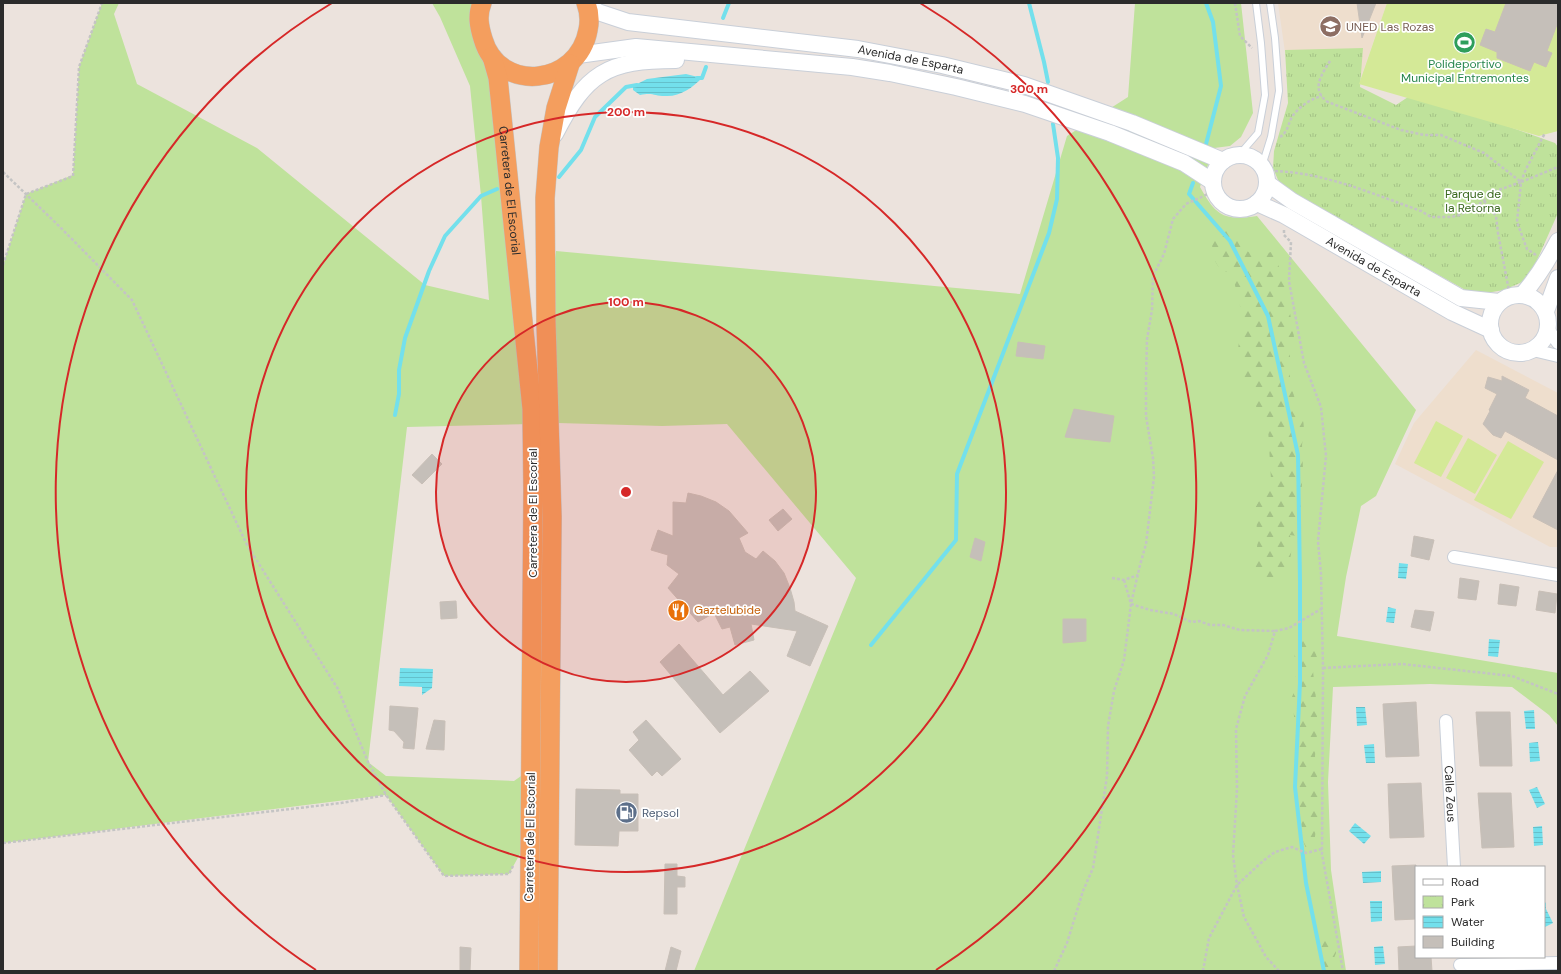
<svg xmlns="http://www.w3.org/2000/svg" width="1561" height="974" viewBox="0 0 1561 974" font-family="'DM Sans',sans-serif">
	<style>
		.education { fill: #eedecd }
		.grass { fill: #bfe29b }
		.forest { fill: url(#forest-firs) }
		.park { fill: url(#park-tufts) }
		.pitch { fill: #d4e997 }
		.water { fill: url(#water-rules) }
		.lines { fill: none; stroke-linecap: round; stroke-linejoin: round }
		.stream { stroke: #73e0ec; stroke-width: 4 }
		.building { fill: #c5bfb9; stroke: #c8bfb7 }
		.service-casing { stroke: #c9cfd8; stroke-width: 8 }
		.minor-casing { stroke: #c9cfd8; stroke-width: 14 }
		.secondary-casing { stroke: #c9cfd8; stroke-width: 18 }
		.trunk-casing { stroke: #c4c4c4; stroke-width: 20 }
		.path { stroke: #c4c4c4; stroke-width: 2.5; stroke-dasharray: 3 2; stroke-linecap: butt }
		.service { stroke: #fff; stroke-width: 6 }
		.minor { stroke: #fff; stroke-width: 12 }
		.secondary { stroke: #fff; stroke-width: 16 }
		.trunk { stroke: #f49e5e; stroke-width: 19 }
		.ring { fill: none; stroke: #d62828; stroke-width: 2 }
		.labels { text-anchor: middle; stroke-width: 3.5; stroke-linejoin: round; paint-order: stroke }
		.education-label { font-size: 12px; fill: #785e54; stroke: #fff; text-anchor: start }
		.street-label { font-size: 12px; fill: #2b2b2b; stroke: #fff }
		.leisure-label { font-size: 12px; fill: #27864d; stroke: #fff }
		.park-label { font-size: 12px; fill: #38671c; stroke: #fff }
		.food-label { font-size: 12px; fill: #c56008; stroke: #fff; text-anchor: start }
		.service-label { font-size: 12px; fill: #4e5e75; stroke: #fff; text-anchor: start }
		.centre { fill: #d62828; stroke: #fff; stroke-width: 2 }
		.ring-label { font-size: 12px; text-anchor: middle; font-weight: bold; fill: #d62828; stroke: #fff; stroke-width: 3.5; stroke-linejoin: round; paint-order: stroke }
	</style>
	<defs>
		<pattern id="forest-firs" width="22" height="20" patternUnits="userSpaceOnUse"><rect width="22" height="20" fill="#bfe29b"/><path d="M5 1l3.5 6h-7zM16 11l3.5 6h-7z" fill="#a4c286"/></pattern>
		<pattern id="park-tufts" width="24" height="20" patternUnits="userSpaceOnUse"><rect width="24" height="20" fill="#bfe29b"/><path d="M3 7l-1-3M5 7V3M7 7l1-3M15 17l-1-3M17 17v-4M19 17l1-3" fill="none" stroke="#a4c286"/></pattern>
		<pattern id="water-rules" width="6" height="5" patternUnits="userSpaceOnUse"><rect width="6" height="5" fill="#73e0ec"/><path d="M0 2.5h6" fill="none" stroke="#64c0cb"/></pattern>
	</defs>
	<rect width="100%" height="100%" fill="#ece3dd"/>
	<g class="education">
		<path d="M1278 3H1387L1361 77 1286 59Z"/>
		<path d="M1476 350 1558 393V547H1550L1395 464 1414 423Z"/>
	</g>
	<g class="grass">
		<path d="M102 3H119L114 14 137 84 257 148 425 285 489 300 481 196 470 86 440 17 432 3H477L486 48 532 424 407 427 368 762 386 776 514 781 531 769 521 852 509 874 444 876 386 795 3 843V265L26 194 73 175 79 67Z"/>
		<path d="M1135 3H1241L1253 113 1241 137 1230 146 1214 148 1200 187C1216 216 1224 221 1257 216L1416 410 1376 496 1361 506 1346 577 1337 636 1558 673V726L1549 715 1512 687 1430 684 1333 687 1328 782 1331 870 1346 971H694L856 578 727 424 662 426 558 423 546 322 556 251 1020 294 1067 136 1128 97Z"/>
	</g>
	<g class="forest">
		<path d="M1226 227 1240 238 1244 249 1257 257 1273 251 1285 283 1294 337 1290 350V379L1294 396 1303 418 1304 429 1302 445 1303 470 1301 497V530L1297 536 1290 535C1295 562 1286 569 1270 590L1261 580 1254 563 1258 541 1255 508 1271 480 1268 428 1260 416 1251 394 1242 380 1244 372 1238 349 1241 328V310L1232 273 1221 271 1215 261 1210 235Z"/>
		<path d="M1302 636 1308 644 1314 647 1318 661 1313 671 1317 708V734L1315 756 1321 812 1316 828 1314 845 1306 848 1303 841 1298 790 1299 764 1292 697 1296 687 1294 641Z"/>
		<path d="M1326 933 1334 941 1336 953 1330 968 1333 971H1315L1319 964 1321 938Z"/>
	</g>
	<path class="park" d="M1363 48 1360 87 1396 105 1414 93 1555 143 1558 147V213L1530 276 1520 283 1504 290 1486 293 1469 292 1292 193 1278 180 1273 168 1274 151 1288 103 1285 50Z"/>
	<g class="pitch">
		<path d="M1387 3H1558V131L1539 136 1359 84Z"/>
		<path d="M1436 421 1463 436 1441 477 1414 463Z"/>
		<path d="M1468 438 1497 455 1475 494 1446 478Z"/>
		<path d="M1508 441 1544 462 1511 519 1474 500Z"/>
	</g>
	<g class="water">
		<path d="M686 74 702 78C692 88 680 97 665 96 654 96 653 92 640 95L633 90V86L647 79Z"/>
		<path d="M1399 563 1408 564 1406 579 1398 578Z"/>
		<path d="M1388 607 1396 609 1394 623 1386 622Z"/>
		<path d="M1489 639 1500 640 1498 657 1488 656Z"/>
		<path d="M400 668 433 669 432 688 422 695V687L399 686Z"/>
		<path d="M1356 707H1365L1367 725 1357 726Z"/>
		<path d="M1534 710 1535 729H1526L1524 711Z"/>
		<path d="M1538 742 1540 761 1530 762 1529 743Z"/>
		<path d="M1374 744 1375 763H1366L1364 745Z"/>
		<path d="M1537 787 1545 804 1537 808 1529 790Z"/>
		<path d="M1355 823 1371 836 1364 844 1349 831Z"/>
		<path d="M1542 826 1543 845 1534 846 1533 827Z"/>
		<path d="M1381 871V882L1363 883 1362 872Z"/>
		<path d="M1370 901H1382V921L1371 922Z"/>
		<path d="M1544 902 1546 903V909L1553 923 1545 927Z"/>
		<path d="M1383 946 1385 964 1375 965 1374 947Z"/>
	</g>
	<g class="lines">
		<g class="stream">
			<path d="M1029 3 1044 62 1048 82"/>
			<path d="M723 18 729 3"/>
			<path d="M697 78H702L706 67"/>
			<path d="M1205 148 1221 86 1213 22 1206 3"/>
			<path d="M559 177 581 150 595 117 626 87 637 85"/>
			<path d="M1193 183 1189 194 1230 241 1268 316 1298 455 1300 581V683L1295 787 1306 883 1324 971"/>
			<path d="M395 415 399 394V370L405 338 429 271 445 236 481 196 497 189"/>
			<path d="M871 645 956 540 957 474 1049 233 1057 199 1058 158 1053 124"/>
		</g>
	</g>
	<g class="building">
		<path d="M1357 3H1376L1362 38Z"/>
		<path d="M1506 3H1558V22L1547 51 1552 53 1546 67 1534 62 1530 71 1497 58V52L1480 45 1486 29 1495 32Z"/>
		<path d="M1018 342 1045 346 1043 359 1016 356Z"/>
		<path d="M1502 376 1529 390 1525 398 1558 416V460L1505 431 1501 438 1493 435 1483 424 1490 411 1489 410 1497 394 1485 388 1488 377 1502 381Z"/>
		<path d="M1074 409 1114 416 1110 442 1065 437Z"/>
		<path d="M432 454 442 464 422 484 412 475Z"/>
		<path d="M1558 470V530L1533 517Z"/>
		<path d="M688 493 701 496 716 502 729 511 748 533 739 538 745 552 756 559 763 551 775 561 784 573 790 588 794 602 795 611 828 626 810 666 787 656 797 631 751 624 754 640 735 645 730 627 722 629 714 613 698 622 668 588 679 574 667 565 668 555 651 550 658 530 673 536V502L686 503Z"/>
		<path d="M783 509 792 519 778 531 769 520Z"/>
		<path d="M1414 536 1434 540 1429 560 1411 556Z"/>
		<path d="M975 538 985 542 981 561 970 557Z"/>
		<path d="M1460 578 1479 581 1476 600 1458 598Z"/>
		<path d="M1500 584 1519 587 1516 606 1498 604Z"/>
		<path d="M1539 591 1557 594 1555 613 1536 610Z"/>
		<path d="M456 601 457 618 441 619 440 602Z"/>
		<path d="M1415 610 1434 612 1430 631 1411 627Z"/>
		<path d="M1063 619H1086V641L1063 643Z"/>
		<path d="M679 644 723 695 750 671 769 691 720 733 660 662Z"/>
		<path d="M1416 702 1419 756 1386 757 1383 704Z"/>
		<path d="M390 706 418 708 414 749 403 748 404 742 394 731 389 730Z"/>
		<path d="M1476 712H1510L1512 766H1480Z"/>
		<path d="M434 720 445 721 444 750 426 749Z"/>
		<path d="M646 720 681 759 662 776 657 771 652 776 629 750 639 740 633 732Z"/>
		<path d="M1421 783 1424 837 1390 838 1388 784Z"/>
		<path d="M576 789 620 790V794H638V831H619L618 846 575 845Z"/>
		<path d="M1478 793H1511L1514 847 1482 848Z"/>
		<path d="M665 864H677V876L685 877V887H677V914H664Z"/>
		<path d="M1416 865V919L1395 920 1392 866Z"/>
		<path d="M1416 946V957H1431L1432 971H1399L1398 947Z"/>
		<path d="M460 947 471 948 470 971H460Z"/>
		<path d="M671 947 681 951 676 971H665Z"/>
	</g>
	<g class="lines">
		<defs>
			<g id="service">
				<path d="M1239 155 1258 133 1265 95 1261 43 1256 3"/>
				<path d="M1262 166 1271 137 1279 91 1275 38 1270 3"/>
			</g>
			<g id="minor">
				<path d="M1548 329 1558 343"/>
				<path d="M1533 350 1558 356"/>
				<path d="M1454 557 1558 575"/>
				<path id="s1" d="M1446 721 1454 867"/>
				<path d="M1460 965 1558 963"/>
			</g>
			<g id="secondary">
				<path id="s2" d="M587 5 598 12 628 22 858 49 942 65 1024 85 1132 123 1223 161"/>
				<path d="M578 55 636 47 852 67 890 73 956 87 1025 104 1110 133 1184 163 1213 182"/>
				<path d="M555 134C586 73 607 60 676 60"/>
				<circle cx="1240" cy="182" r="27"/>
				<path d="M1267 183 1292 201 1461 298 1499 302"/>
				<path id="s3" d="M1257 203 1284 215 1452 312 1491 330"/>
				<path d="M1523 294C1537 278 1548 260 1558 241"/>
				<circle cx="1519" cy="324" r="29"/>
				<path d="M1546 311 1558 278"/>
			</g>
			<g id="trunk">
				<path d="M482 3C477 15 479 26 483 39 499 94 578 86 588 30 590 21 589 11 586 3"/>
				<path id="s4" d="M492 57 498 78 532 409 533 491 529 971"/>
				<path d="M548 971 552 517 546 322 545 198 549 147 556 108 570 64"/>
			</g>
		</defs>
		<use href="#service" class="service-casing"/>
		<use href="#minor" class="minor-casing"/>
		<use href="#secondary" class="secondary-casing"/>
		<use href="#trunk" class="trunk-casing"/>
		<g class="path">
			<path d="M1235 3 1240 36 1252 48"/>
			<path d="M1330 61C1322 74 1310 90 1328 102L1401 130 1424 135H1441L1484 153 1521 182"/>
			<path d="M1280 137C1289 132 1288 120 1295 113 1302 105 1311 99 1322 96"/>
			<path d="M1275 171C1326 173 1373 194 1421 211L1431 217H1451L1460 215 1484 201 1493 192 1521 182"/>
			<path d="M3 172 60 227 132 300 247 545 338 689 368 762 386 795 444 876 509 874 513 866"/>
			<path d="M1521 182 1526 169 1545 133"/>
			<path d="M1484 201 1496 216 1498 233 1509 291"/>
			<path d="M1284 230V235L1291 242 1289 281 1304 363 1321 407 1326 456 1318 541 1321 574 1323 668 1322 854 1343 971"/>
			<path d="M1536 255 1527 249 1517 222 1521 182 1558 167"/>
			<path d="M3 265 26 194 73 176 79 67 102 3"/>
			<path d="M1112 578 1124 580 1138 575"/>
			<path d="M1124 580 1131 604 1150 610 1174 614 1191 622 1199 621 1210 625H1223L1240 630 1275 631"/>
			<path d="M1323 668 1402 664 1512 676 1558 694"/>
			<path d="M3 843 341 803 386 795"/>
			<path d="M1054 971 1067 943 1083 891 1093 868 1107 776 1108 726 1114 691 1124 660 1131 604 1140 565 1146 544 1154 477 1153 458 1146 416V377L1147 339 1152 310 1153 276 1164 254 1173 219 1186 204 1208 194"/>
			<path d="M1203 971 1209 938 1237 885 1263 861 1275 852 1292 847 1306 853 1322 849"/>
			<path d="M1279 971 1266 957 1244 917 1237 885 1233 855 1237 789 1236 729 1245 696 1268 655 1275 631 1289 628 1321 609"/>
		</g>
		<use href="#service" class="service"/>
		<use href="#minor" class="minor"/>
		<use href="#secondary" class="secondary"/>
		<use href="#trunk" class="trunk"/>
	</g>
	<circle cx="626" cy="492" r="190" fill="#d62828" fill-opacity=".12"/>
	<g class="ring">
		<circle cx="626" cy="492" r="190"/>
		<circle cx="626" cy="492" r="380"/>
		<path d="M316 970A570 570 0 0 1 332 3M920 3A570 570 0 0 1 936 970"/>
	</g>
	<defs>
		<symbol id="university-disc" viewBox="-11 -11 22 22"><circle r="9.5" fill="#8d6e63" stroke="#fff"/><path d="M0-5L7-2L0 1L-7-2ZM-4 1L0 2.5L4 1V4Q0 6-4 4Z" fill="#fff"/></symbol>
		<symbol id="stadium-disc" viewBox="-11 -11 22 22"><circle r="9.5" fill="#2e9e5b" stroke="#fff"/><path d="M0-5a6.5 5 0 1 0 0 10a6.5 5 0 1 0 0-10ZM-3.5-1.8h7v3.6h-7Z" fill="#fff"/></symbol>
		<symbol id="restaurant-disc" viewBox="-11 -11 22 22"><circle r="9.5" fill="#e8710a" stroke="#fff"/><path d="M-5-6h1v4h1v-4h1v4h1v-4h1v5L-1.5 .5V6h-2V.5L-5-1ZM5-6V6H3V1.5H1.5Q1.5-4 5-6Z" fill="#fff"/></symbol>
		<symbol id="fuel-disc" viewBox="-11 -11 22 22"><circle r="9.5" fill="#5c6f8a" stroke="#fff"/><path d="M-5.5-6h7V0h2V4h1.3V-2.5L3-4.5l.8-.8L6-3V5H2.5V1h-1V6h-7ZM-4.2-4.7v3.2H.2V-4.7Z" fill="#fff"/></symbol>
	</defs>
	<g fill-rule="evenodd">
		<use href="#university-disc" x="1318" y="14" width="25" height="25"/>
		<use href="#stadium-disc" x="1452" y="30" width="25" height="25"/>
		<use href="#restaurant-disc" x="666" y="598" width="25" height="25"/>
		<use href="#fuel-disc" x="614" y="800" width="25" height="25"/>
	</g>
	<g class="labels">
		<g class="education-label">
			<text x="1346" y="31">UNED Las Rozas</text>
		</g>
		<g class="street-label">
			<text dy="4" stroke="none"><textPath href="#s2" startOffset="330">Avenida de Esparta</textPath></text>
			<text dy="4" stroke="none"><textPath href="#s4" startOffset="135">Carretera de El Escorial</textPath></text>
			<text dy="4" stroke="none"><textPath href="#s3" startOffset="133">Avenida de Esparta</textPath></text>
			<text transform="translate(533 513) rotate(-90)" y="4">Carretera de El Escorial</text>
			<text dy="4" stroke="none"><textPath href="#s1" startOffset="73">Calle Zeus</textPath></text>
			<text transform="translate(530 837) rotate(-89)" y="4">Carretera de El Escorial</text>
		</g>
		<g class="leisure-label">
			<text x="1465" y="68">Polideportivo<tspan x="1465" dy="14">Municipal Entremontes</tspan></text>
		</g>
		<g class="park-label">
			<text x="1473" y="198">Parque de<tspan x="1473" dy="14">la Retorna</tspan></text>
		</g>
		<g class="food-label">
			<text x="694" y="614">Gaztelubide</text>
		</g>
		<g class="service-label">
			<text x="642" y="817">Repsol</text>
		</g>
	</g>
	<circle cx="626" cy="492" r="6" class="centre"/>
	<g class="ring-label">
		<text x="1029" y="93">300 m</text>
		<text x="626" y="116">200 m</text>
		<text x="626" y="306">100 m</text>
	</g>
	<rect width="1561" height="974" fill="none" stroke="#2b2b2b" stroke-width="8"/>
	<rect x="1415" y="866" width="130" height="92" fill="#ffffff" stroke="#aaaaaa"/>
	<rect x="1423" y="879" width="20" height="6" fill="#ffffff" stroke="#aaaaaa"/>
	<text x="1451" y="886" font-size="12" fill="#2b2b2b">Road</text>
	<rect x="1423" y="896" width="20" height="12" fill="url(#park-tufts)" stroke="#aaaaaa"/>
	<text x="1451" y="906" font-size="12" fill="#2b2b2b">Park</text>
	<rect x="1423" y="916" width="20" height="12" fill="url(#water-rules)" stroke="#aaaaaa"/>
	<text x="1451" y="926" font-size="12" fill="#2b2b2b">Water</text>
	<rect x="1423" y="936" width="20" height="12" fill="#c5bfb9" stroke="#aaaaaa"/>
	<text x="1451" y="946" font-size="12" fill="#2b2b2b">Building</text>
</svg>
